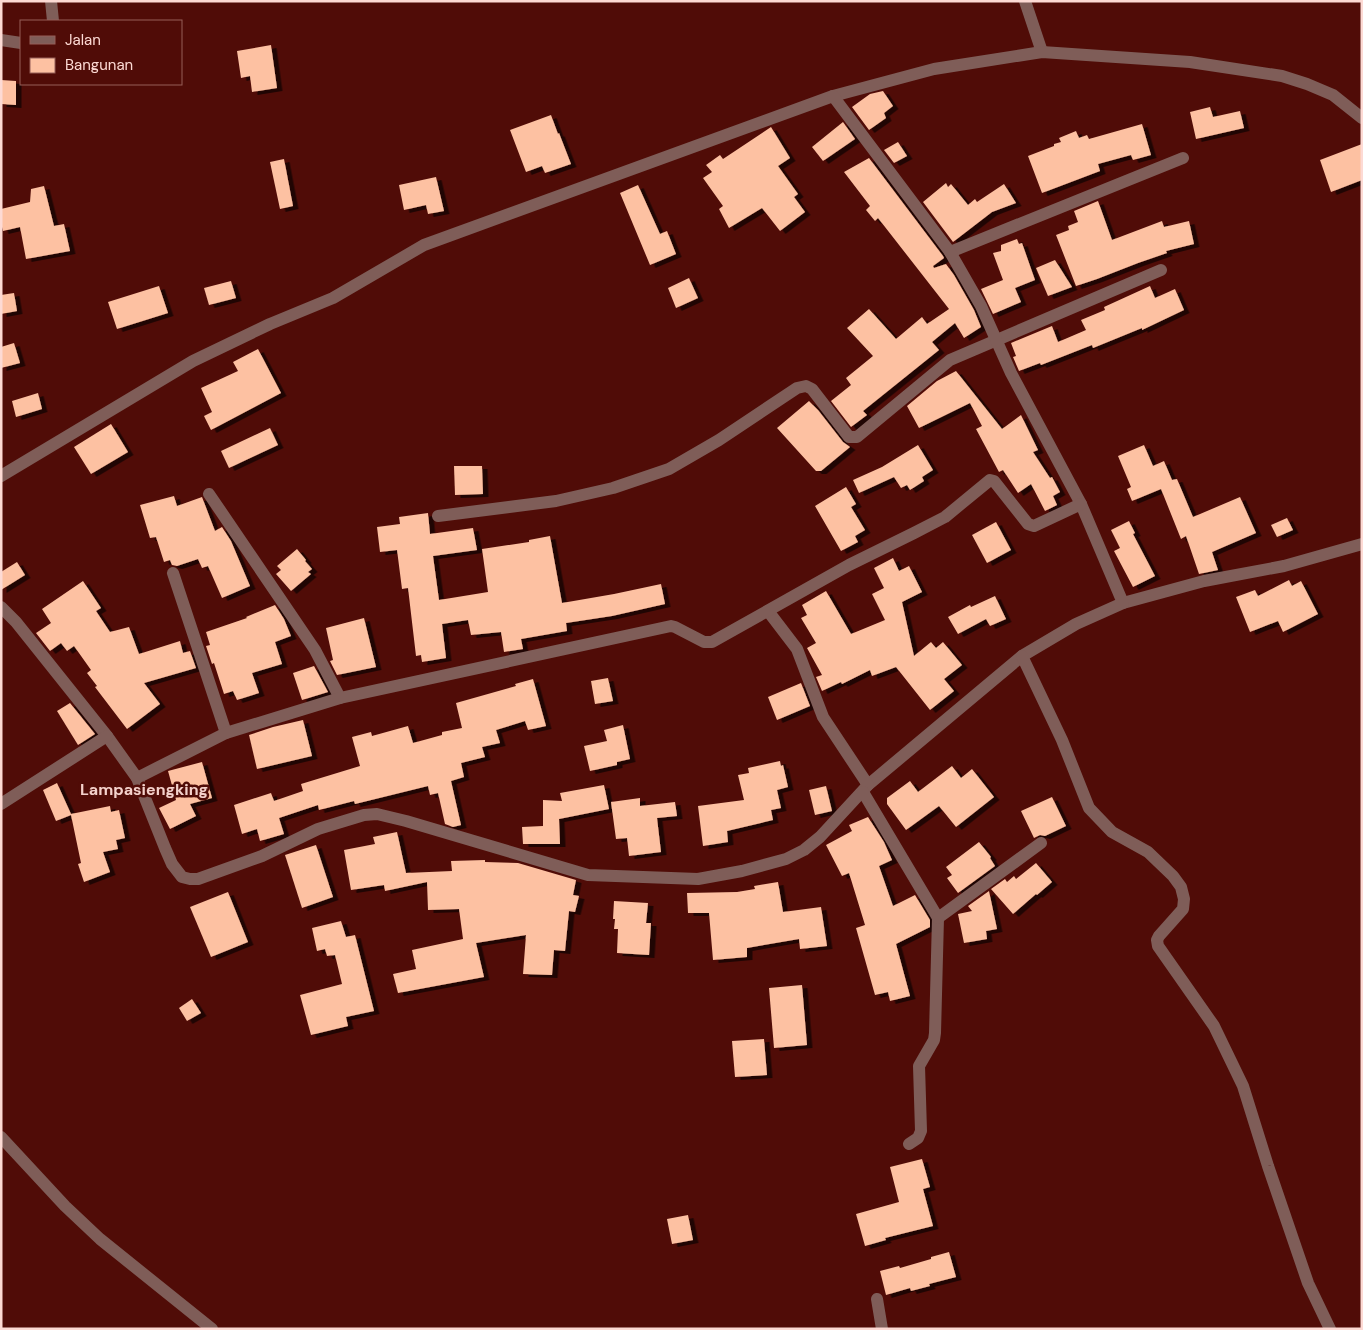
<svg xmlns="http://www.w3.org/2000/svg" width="1363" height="1330" viewBox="0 0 1363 1330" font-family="'DM Sans',sans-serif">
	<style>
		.building { fill: #fdc1a2; filter: url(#shadow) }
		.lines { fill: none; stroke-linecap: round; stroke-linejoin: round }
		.minor { stroke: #7f5d58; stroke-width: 12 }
		.labels { text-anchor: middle; stroke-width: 5; stroke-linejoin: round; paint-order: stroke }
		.quarter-label { font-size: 16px; font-weight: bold; fill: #f4d1cb; stroke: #500c07 }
	</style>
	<defs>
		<filter id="shadow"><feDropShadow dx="5.5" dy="3" stdDeviation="0" flood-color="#0009"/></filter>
	</defs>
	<rect width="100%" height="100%" fill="#500c07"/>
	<g class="building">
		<path d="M271 45 277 88 252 92 250 76 241 78 237 51Z"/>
		<path d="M1 80 16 81V105L1 104Z"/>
		<path d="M883 91 893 106 884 113 886 118 869 130 852 107 870 94Z"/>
		<path d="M1210 107 1213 117 1240 111 1244 128 1196 139 1190 112Z"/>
		<path d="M551 115 558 134 559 133 571 164 545 173 542 166 526 172 510 130Z"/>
		<path d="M843 122 855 139 823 161 812 147Z"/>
		<path d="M1142 124 1151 155 1133 160 1131 155 1098 164 1100 171 1042 193 1028 156 1054 146V144L1061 142 1059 138 1076 131 1079 138 1087 135 1089 139Z"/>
		<path d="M771 127 790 158 778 166 798 194 794 197 805 212 780 231 762 208 729 228 719 209 723 206 703 178 712 172 706 165 720 155 723 159Z"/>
		<path d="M898 142 907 156 894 163 884 150Z"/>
		<path d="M1362 144V180L1331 192 1320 160Z"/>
		<path d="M869 158 943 256 944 258 933 266 934 268 946 264 954 275 974 310 981 327 964 338 955 323 932 342 939 350 863 411 867 415 851 427 831 401 851 385 846 378 873 356 847 328 869 309 896 339 922 317 927 324 949 309 878 218 875 221 866 210 870 206 844 172Z"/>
		<path d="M284 159 293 206 280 209 270 162Z"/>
		<path d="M436 177 444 211 428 214 426 205 404 210 399 185Z"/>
		<path d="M946 183 948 187 951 184 968 205 975 199 977 202 1004 184 1016 203 992 212 953 242 923 202Z"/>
		<path d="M638 185 660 234 667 231 676 254 650 265 620 193Z"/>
		<path d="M44 186 54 226 64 224 70 251 26 259 20 227 3 231 1 223V209L30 202 31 189Z"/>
		<path d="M1098 201 1112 240 1162 221 1164 227 1189 221 1194 244 1166 251 1167 253 1138 263 1097 279 1076 286 1056 235 1069 230 1068 226 1078 222 1074 211Z"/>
		<path d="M1017 239 1019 244 1022 243 1035 280 1015 288 1021 302 993 314 981 289 1003 280 993 253 1001 251V245Z"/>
		<path d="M1055 260 1072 287 1048 296 1036 268Z"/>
		<path d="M689 278 698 298 676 308 668 288Z"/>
		<path d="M231 281 236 298 209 305 204 288Z"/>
		<path d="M159 286 168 313 117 329 108 302Z"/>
		<path d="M1150 286 1155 298 1175 289 1184 310 1142 330V328L1093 348 1092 345 1041 365 1040 363 1019 371 1013 357 1016 356 1011 343 1052 326 1058 342 1086 330 1081 320 1105 310 1104 307Z"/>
		<path d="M14 293 17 311 1 314V295Z"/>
		<path d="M14 343 20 363 1 368V347Z"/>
		<path d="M258 349 281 393 211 430 204 416 212 412 201 388 238 371 233 362Z"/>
		<path d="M956 371 1002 429 1021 415 1038 450 1033 452 1050 478 1052 477 1060 492 1053 496 1057 505 1045 511 1031 484 1018 493 1003 470 999 472 976 429 982 426 970 403 919 428 907 406 937 381Z"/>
		<path d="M38 393 42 409 16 417 12 401Z"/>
		<path d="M809 401 818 410 843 442 850 447 821 471H816L777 428Z"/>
		<path d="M111 424 128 452 91 474 74 447Z"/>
		<path d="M270 428 278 445 229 468 221 451Z"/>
		<path d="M918 445 933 470 922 477 924 481 910 490 907 485 901 488 894 477 859 493 853 480 882 467Z"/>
		<path d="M1144 445 1153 466 1164 461 1172 480 1177 479 1193 517 1240 497 1256 533 1212 552 1218 570 1199 574 1186 536 1181 539 1161 489 1132 501 1127 489 1131 487 1118 456Z"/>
		<path d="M454 466H482L483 494 455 495Z"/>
		<path d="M846 487 856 504 851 507 865 530 855 536 858 542 841 551 815 506Z"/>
		<path d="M174 496 177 506 202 497 215 531 222 527 231 541 250 586 222 598 208 566 202 568 198 559 177 566 172 565 170 560 164 562 156 537 150 538 140 505Z"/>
		<path d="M428 513 430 534 473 528 477 550 433 556 439 600 488 592 482 549 529 542V540L550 536 562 603 614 594 661 584 665 604 612 616 566 623 567 631 521 639 523 649 504 652 501 632 471 635 468 620 442 624 446 658 422 662 421 655 416 656 408 588 402 589 397 550 380 552 377 527 400 524 399 517Z"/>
		<path d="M1287 518 1293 530 1277 537 1271 525Z"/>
		<path d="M1129 521 1135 533 1133 534 1155 576 1133 587 1114 551 1120 548 1111 530Z"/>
		<path d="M996 522 1011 550 987 563 972 535Z"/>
		<path d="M297 549 306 560 305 561 312 569 308 572 311 574 291 591 276 574 281 570 277 566Z"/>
		<path d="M893 558 899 571 909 566 922 592 902 602 914 656 931 642 936 648 943 642 962 665 944 679 954 691 930 710 896 667 872 676 870 670 842 684 841 682 822 691 816 677 822 675 807 648 816 643 801 618 807 615 802 605 826 591 851 634 885 620 872 594 884 588 874 568Z"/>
		<path d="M17 562 25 575 1 590V572Z"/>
		<path d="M1289 580 1292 586 1301 581 1318 614 1283 632 1278 621 1250 632 1236 597 1255 590 1258 596Z"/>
		<path d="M83 581 101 608 96 611 110 632 129 627 139 654 180 641 183 653 190 651 196 668 144 683 160 704 127 729 95 687 97 686 87 673 91 670 74 646 67 651 61 643 50 651 36 633 51 623 42 609Z"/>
		<path d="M995 596 1006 619 990 626 986 619 958 634 948 617 970 605 971 607Z"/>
		<path d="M275 605 284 619 291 636 275 642 282 664 252 673 259 693 237 700 233 691 224 694 214 663 212 664 206 646 210 645 206 632 247 618 246 617Z"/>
		<path d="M364 618 376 667 337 675 330 661 333 660 326 628Z"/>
		<path d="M314 666 328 692 302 700 293 673Z"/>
		<path d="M608 678 613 701 595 704 591 681Z"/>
		<path d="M533 679 546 726 528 730 525 721 496 730 500 743 482 747 485 757 461 763 464 777 451 781 461 825 453 827 445 824 438 793 430 795 428 786 355 804 354 801 319 810 318 805 279 818 284 834 260 841 257 829 242 834 234 805 271 793 274 801 303 791 301 784 360 766 352 737 371 732 372 736 408 726 413 743 442 735V732L462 728 456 703 516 686 515 684Z"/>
		<path d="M801 683 810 706 777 720 768 697Z"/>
		<path d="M70 703 95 734 78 745 57 711Z"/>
		<path d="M303 720 312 756 257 769 249 735 273 727Z"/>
		<path d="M623 725 630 759 617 762V765L590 771 584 746 607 741 604 730Z"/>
		<path d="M780 761 781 766 783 765 788 787 777 790 781 808 771 810 773 820 727 831 728 842 703 846 698 806 744 800 738 775 749 773 748 768Z"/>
		<path d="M202 762 212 798 190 804 196 816 170 829 159 808 176 800 168 771Z"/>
		<path d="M952 766 961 778 972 769 994 797 956 827 939 806 906 830 887 804V798L910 781 918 792Z"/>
		<path d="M57 783 71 814 110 806 111 812 119 810 125 838 116 840 118 849 103 852 110 872 84 882 78 864 81 863 71 815 56 821 43 790Z"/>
		<path d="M604 785 609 809 559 819 560 844H523L522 827 543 826V800L562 801 560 793Z"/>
		<path d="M826 786 832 811 815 815 809 790Z"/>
		<path d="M1052 797 1066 826 1045 836 1040 835 1034 838 1021 811Z"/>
		<path d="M640 798V806L675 802 677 816 657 818 661 852 629 856 627 838 616 839 611 802Z"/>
		<path d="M868 817 884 842 892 860 879 866 893 906 915 895 930 920V927L896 944 910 996 890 1001 888 992 875 995 856 928 865 925 849 873 842 876 826 845 852 831 849 825Z"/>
		<path d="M397 832 406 873 452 871 451 861 485 860V862L518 863 576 880 573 895 579 896 575 912 569 911 565 951 554 950 552 975 523 974 526 935 476 943 484 977 398 993 393 974 416 969 412 950 463 939 459 909 428 910 427 882 385 891 384 885 351 890 344 850 375 844 373 837Z"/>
		<path d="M979 842 991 857 990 858 995 866 958 893 947 878 952 875 946 867Z"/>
		<path d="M316 845 333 897 302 908 285 855Z"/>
		<path d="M1036 863 1052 882 1037 895 1036 894 1013 914 991 889 1005 879 1007 882 1014 876 1016 879Z"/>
		<path d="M778 882 783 912 821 907 827 946 800 949 799 939 747 948V957L713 960 709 913H688L687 893 737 892 755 889 754 886Z"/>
		<path d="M989 891 997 929 986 931 987 939 964 943 958 914 972 911 968 906Z"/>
		<path d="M228 892 248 942 211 957 190 907Z"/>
		<path d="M614 901 648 903 646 923H651L649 955 617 953 618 929H614L615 919H613Z"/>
		<path d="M341 921 346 937 355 935 374 1011 346 1017 348 1026 311 1035 300 995 342 984 335 955 327 956 325 949 317 951 312 928Z"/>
		<path d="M802 985 807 1045 774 1048 769 988Z"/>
		<path d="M192 999 201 1013 187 1021 179 1008Z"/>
		<path d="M764 1039 767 1075 735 1077 732 1041Z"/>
		<path d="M922 1159 930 1187 923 1189 933 1226 885 1238 886 1240 865 1246 856 1214 899 1202 890 1167Z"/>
		<path d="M688 1215 693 1240 672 1244 667 1219Z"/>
		<path d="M949 1252 956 1277 929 1284 930 1286 911 1291 910 1288 886 1295 880 1271 899 1266 900 1268 931 1259V1257Z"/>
	</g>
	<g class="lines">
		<g class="minor">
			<path d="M51 1 53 21"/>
			<path d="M1025 1 1042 52"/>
			<path d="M1 40 21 43"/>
			<path d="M950 252 1183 158"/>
			<path d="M1 476 193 361 270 324 333 298 424 245 833 96 934 69 1042 52 1190 62 1282 76 1307 84 1333 95 1362 118"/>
			<path d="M209 494 315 650 340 698"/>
			<path d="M438 516 556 501 613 488 669 469 719 440 797 388 806 386 812 389 849 437H857L950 360 1161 270"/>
			<path d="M173 573 226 733"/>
			<path d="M1123 603 1204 581 1284 566 1362 544"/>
			<path d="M1 607 16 622 107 736 137 778 165 848 172 864 182 877 190 879H198L262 856 318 829 364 815 377 814 406 821 588 875 698 879 742 871 786 859 804 850 820 837 868 785 1022 656 1076 624 1123 603 1081 504 1011 373 981 306 950 252 833 96"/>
			<path d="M768 611 797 649 823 717 868 785"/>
			<path d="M1022 656 1062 740 1089 808 1112 832 1148 852 1173 876 1181 887 1184 899 1183 909 1159 936 1157 940 1158 946 1214 1026 1243 1086 1268 1166 1308 1283 1330 1329"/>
			<path d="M137 778 226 733 340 698 671 626 675 627 704 642H712L849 565 914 533 945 517 990 480 994 481 1028 524 1034 526 1081 504"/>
			<path d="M863 792 938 918 935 1033 934 1040 919 1066 921 1131 918 1138 909 1144"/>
			<path d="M1 804 107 736"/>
			<path d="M938 918 1041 843"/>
			<path d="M1 1137 65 1206 100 1239 212 1329"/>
			<path d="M877 1299 882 1329"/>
		</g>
	</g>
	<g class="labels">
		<g class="quarter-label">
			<text x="144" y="795">Lampasiengking</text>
		</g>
	</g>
	<rect width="1363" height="1330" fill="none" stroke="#fddad4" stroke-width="5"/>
	<rect x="20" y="20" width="162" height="65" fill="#500c07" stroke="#955e59"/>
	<rect x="30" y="36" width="25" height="8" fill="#7f5d58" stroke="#955e59"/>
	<text x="65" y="45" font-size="15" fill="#fddad4">Jalan</text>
	<rect x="30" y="58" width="25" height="15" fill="#fdc1a2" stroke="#955e59"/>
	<text x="65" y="70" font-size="15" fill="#fddad4">Bangunan</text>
</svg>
